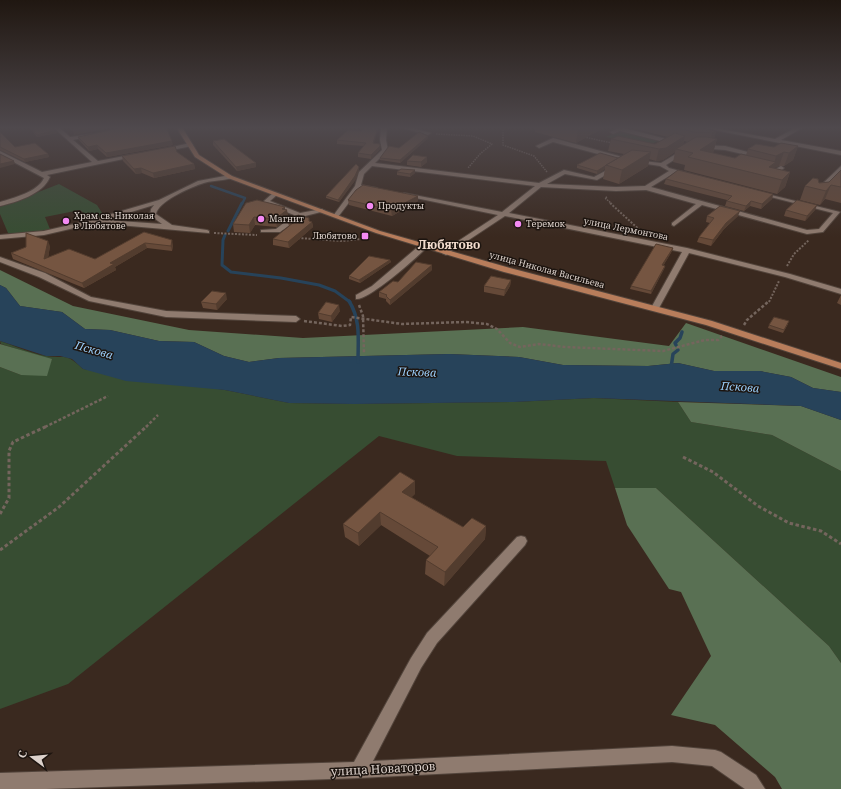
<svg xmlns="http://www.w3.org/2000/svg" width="841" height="789" viewBox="0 0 841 789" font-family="'Noto Serif',serif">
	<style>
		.green { fill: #374d32 }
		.forest { fill: #597053 }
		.water { fill: #27435a }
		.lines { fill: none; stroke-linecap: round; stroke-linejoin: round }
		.stream-far2 { stroke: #27435a; stroke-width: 2.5 }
		.stream-far1 { stroke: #27435a; stroke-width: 3 }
		.stream { stroke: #27435a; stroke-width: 3.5 }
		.minor-casing { stroke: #52443b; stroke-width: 2 }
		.major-casing { stroke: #52443b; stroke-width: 2 }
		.path-far3 { stroke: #74655d; stroke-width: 1.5; stroke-dasharray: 1.5 1; stroke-linecap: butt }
		.path-far2 { stroke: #74655d; stroke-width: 2; stroke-dasharray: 2 1.5; stroke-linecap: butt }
		.path-far1 { stroke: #74655d; stroke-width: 2.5; stroke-dasharray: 3 2; stroke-linecap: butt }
		.path { stroke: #74655d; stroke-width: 3; stroke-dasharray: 3.5 2.5; stroke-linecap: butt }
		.minor { fill: #8f7b6f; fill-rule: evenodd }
		.major { fill: #b87d5b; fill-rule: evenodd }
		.wall { fill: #654938; fill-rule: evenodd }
		.shaded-wall { fill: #523c2e }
		.building { fill: #755541; stroke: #523c2e }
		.poi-dot { fill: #f38af2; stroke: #1c140f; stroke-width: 1.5 }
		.labels { text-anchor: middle; stroke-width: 3; stroke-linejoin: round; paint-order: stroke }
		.far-poi-label { font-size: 9px; fill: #dcd1cb; stroke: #1c140f; text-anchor: start }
		.far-street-label { font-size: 9px; fill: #dcd1cb; stroke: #1c140f }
		.water-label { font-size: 11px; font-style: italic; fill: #9acefa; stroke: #1c140f }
		.far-district-label { font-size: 12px; font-weight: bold; fill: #f2dcce; stroke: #1c140f }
		.near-street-label { font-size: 12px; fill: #dcd1cb; stroke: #1c140f }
	</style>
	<rect width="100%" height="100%" fill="#3a291f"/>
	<g class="green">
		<path d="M621 130 661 140 651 144 606 137Z"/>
		<path d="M59 184 97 205 104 216 90 219 80 210 45 217 50 229 33 233H8L0 214V207Z"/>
		<path d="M0 341C15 346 30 353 46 356 66 359 65 352 83 369L225 390 289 403 354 404 514 402 594 398 678 402 691 422 772 435 841 471V663L829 646 656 488H615L606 461 457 456 379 436 68 684 0 709V367L21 375 52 360 1 344Z"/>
	</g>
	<g class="forest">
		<path d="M0 270 73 306 189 330 303 338 523 327 669 346 686 323 841 377V392L813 388 791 377 760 371H714L678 363 648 366 563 365 519 357 449 354 279 358 249 362 224 356 194 342 159 341 110 330 85 329 62 312 20 306 6 288 0 285Z"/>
		<path d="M0 344 52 359 47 376 21 375 0 367Z"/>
		<path d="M678 402 801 406 841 420V471L772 435 691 422Z"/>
		<path d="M615 488H656L829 646 841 663V789H782L775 777 715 725 671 715 711 656 681 592 669 589 627 525Z"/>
	</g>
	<path class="water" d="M0 285 6 288 20 306 62 312 85 329 110 330 159 341 194 342 224 356 249 362 279 358 449 354 519 357 563 365 648 366 678 363 714 371H760L791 377 813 388 841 392V420L801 406 594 398 514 402 354 404 289 403 225 390 126 381 83 369 72 359 60 356H46L0 341Z"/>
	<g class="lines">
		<path class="stream-far2" d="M211 186 245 198 242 204"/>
		<g class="stream-far1">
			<path d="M228 231 242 203"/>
			<path d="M225 235 223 240 222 265 231 272 281 278 319 285 335 291 350 302"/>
		</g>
		<g class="stream">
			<path d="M349 301C361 320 358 340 358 362"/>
			<path d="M676 345 675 343 680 338 682 332"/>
			<path d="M671 368 673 354 678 350"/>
		</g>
		<defs>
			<g id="minor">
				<path d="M53 127H59L70 137 92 134V136L73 140 98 161 135 154 138 156 47 175 50 177C43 194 17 202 0 206V202C13 198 38 192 44 178L0 155V151L42 172 92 162Z"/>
				<path d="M381 127H387L386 140 388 150 375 163 539 183 564 170 594 177 616 165 619 167 618 168 597 180 565 174 547 184 616 187 645 186 669 171 660 166 634 162V160L661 163 684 149H688V151L666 165 669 168 691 174V176L674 173 651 187 807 230 819 229 833 213 759 194V192L840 212 823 232 807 234 702 205 674 226 672 225V223L696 204 646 190 616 191 541 187 509 213 687 248 790 274 841 289V294L785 277 689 253 659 308 655 311 651 308 682 252 505 216 446 255 442 253 443 251 498 215 401 195 404 193 502 212 535 186 372 166 364 174 361 185 377 188V190L360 188 338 217H334L333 216 355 186 359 172 382 150 380 140Z"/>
				<path d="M399 127H409L431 133 428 135Z"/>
				<path d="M620 127 678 142 679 143 676 145 620 131 613 134 610 132Z"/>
				<path d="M699 127H710L775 139 797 127H804L781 140 841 151V155Z"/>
				<path d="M553 138 630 159 631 160 628 162 553 142 539 148 536 146Z"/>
				<path d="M190 143 193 145 192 146 162 152 159 150Z"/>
				<path d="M701 145 725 146 763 156 760 158 725 150 699 148V146Z"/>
				<path d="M781 166 784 168 783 169 775 174 763 172 766 170 772 171Z"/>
				<path d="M841 166V171L820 192H816V190Z"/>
				<path d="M230 175 233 177 232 178C222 181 211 180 201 184 189 188 158 202 156 214L172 225 207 230 209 231V233L96 223 44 235 0 239V235L44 231 91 220 159 200 198 181ZM154 205 151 209 150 215 162 224 105 220Z"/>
				<path d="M273 193 278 194 270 201 300 213 322 209 325 211 301 217 280 232H261V230L276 229 294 215 264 203V201Z"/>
				<path d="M420 245 427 247C418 257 368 301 356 299V295L372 286Z"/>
				<path d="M0 257 45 273 91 297 166 311 296 316 300 319 296 322 166 317 89 301 39 277 0 262Z"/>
				<path d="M521 536 525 537 527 541 525 545 437 643 421 668 373 761 672 746 715 750 721 752 756 775 765 789H745L712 766 672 762 359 778 46 789H0V773L354 762 411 658 427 633 517 537Z"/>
			</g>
			<path id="major" d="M176 127H182L199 155 232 176 380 231 510 268 712 321 841 363V369L706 325 504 272 376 233 228 178 195 157Z"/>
		</defs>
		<use href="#minor" class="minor-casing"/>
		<use href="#major" class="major-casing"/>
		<g class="path-far3">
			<path d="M503 127V145L534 156 547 172"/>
			<path d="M436 134 473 136 492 144 480 154 468 168"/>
			<path d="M584 137 612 143"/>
			<path d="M607 197 605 198 612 204"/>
		</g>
		<g class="path-far2">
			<path d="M610 203 643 233"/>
			<path d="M214 233 257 235"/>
			<path d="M298 238 342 241 370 238"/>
			<path d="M787 266 794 254 809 240"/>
			<path d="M769 302 779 281"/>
		</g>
		<g class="path-far1">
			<path d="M359 305 363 316 364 354"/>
			<path d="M304 321 342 326 350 325 351 317 402 324 466 322 487 324 497 329 510 343 520 347 539 344 565 347 663 351 705 340H718L722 336"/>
			<path d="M744 325 747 320 769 301"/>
			<path d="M45 427 108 396"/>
			<path d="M146 427 158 415"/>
		</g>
		<g class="path">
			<path d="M683 457 713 472 758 506 789 523 821 531 841 544"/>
			<path d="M0 514 9 498V451L13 442 47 426"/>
			<path d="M0 550 59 507 147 426"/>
		</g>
		<use href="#minor" class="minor"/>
		<use href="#major" class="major"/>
	</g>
	<g class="wall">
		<path d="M29 127H53L57 133 37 137Z"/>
		<path d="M526 127H605L576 143 535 132V129Z"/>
		<path d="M635 127H702V128L716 131 714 139H717L713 153 735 158 746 155 748 149 798 146 793 160 784 166H779L774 168 790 172 785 187 777 194 684 170 685 165 673 162 675 152 663 160 656 161 649 159 648 166 619 184 603 179 605 169 597 174 577 168V165L618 158 624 154 608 151 611 139 655 144 668 137 635 129ZM684 141 688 142 683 145Z"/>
		<path d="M361 131 380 149 371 159 358 157V153L364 146 337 144V140Z"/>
		<path d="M0 132 15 147 48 154 49 157 25 162 0 150Z"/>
		<path d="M78 137 173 145 107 157 98 149 89 151 79 140Z"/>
		<path d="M428 138 400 163 380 160V158L399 148Z"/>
		<path d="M213 141 256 167 237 171 213 145Z"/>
		<path d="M177 152 194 164 195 169 154 178 142 173 136 174 123 161 122 156Z"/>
		<path d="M407 161 427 162 421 167 407 165Z"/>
		<path d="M359 170 356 179 339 202 326 198V196Z"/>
		<path d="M415 170V173L410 177 397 175V172Z"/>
		<path d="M841 170V203L825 199 820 205 800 200 805 186 819 183 829 182Z"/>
		<path d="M666 179 773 194 772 199 761 209 750 206 744 211 725 206 727 200 664 184Z"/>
		<path d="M418 196V201L392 216 349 205 348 200Z"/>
		<path d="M246 203 287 210 288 218 277 227 255 225 250 233 234 232 233 224Z"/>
		<path d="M817 205 815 210 805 221 784 216 786 210Z"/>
		<path d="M707 216H738L724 229 711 246 697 242 699 237 710 223 706 222Z"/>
		<path d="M309 221 312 222 313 227 289 248 273 245V239L289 227 288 222Z"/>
		<path d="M144 232 173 245 172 251 147 248 115 267 116 270 84 288 13 259 11 253 50 246 48 258 95 259Z"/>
		<path d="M673 248 672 251 663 266H665L664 269 651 294 630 289 631 286Z"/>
		<path d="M390 260 391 262 360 283 349 279V276Z"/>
		<path d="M432 270 390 305 386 301V299L379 297V292L398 282Z"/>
		<path d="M511 280 510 286 504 296 484 292V286Z"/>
		<path d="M841 295V305L837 303Z"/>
		<path d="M227 299 217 310 203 308 201 302Z"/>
		<path d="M340 311 332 322 319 319 318 313Z"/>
		<path d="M788 324 783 333 768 328 769 325Z"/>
		<path d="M415 494 411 497 463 527 486 526 485 539 444 586 425 574 426 560 430 556 381 525 359 546 345 537 343 524Z"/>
	</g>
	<g class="shaded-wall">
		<path d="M95 127H115L74 135 73 131Z"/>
		<path d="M378 127H379L373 146V143Z"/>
		<path d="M584 127H605L576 143 578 130Z"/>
		<path d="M56 130 57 133 37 137V135Z"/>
		<path d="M716 131 713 142 710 144 712 133Z"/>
		<path d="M428 136V138L400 163V160Z"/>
		<path d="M685 136 682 148 676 149 675 152 663 160 656 161 659 149Z"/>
		<path d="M717 139 713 152 702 160 700 150Z"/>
		<path d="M172 141 173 145 107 157 106 153Z"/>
		<path d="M97 145 98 149 89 151 88 147Z"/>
		<path d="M380 146V149L371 159V155Z"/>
		<path d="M798 146 793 160 784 166 789 153Z"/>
		<path d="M651 152 648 166 619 184 622 170Z"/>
		<path d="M784 152 779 166 774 168 771 176 769 167 774 164 776 156Z"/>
		<path d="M48 154 49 157 25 162 24 159Z"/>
		<path d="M427 157V162L421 167V162Z"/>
		<path d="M14 161 15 164 0 168V164Z"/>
		<path d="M256 163V167L237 171 236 167Z"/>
		<path d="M194 164 195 169 154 178 153 173Z"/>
		<path d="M605 166V169L597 174V171Z"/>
		<path d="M359 167V170L356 179 339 202 338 200Z"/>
		<path d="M141 168 142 173 136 174 134 169Z"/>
		<path d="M415 170V173L410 177V174Z"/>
		<path d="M790 172 785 187 777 194 782 180Z"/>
		<path d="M831 185 825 199 820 205 826 191Z"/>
		<path d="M773 194 772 199 761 209 762 204Z"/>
		<path d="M418 196V201L392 216 391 210Z"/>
		<path d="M751 201 750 206 744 211 746 206Z"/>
		<path d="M817 205 815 210 805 221 807 216Z"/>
		<path d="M285 207V211L287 210 288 218 277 227 275 219 282 209Z"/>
		<path d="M740 211 738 216 724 229 711 246 713 240 726 223Z"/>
		<path d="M254 217 255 225 250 233 249 225Z"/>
		<path d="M309 218 310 224 312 222 313 227 289 248 288 242 309 221Z"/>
		<path d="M172 240 173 245 172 251 171 246Z"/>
		<path d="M48 241 50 246 47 265 44 259Z"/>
		<path d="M145 243 147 248 115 267 116 270 84 288 82 283 110 263Z"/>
		<path d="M673 248 672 251 662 268V265Z"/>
		<path d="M390 260 391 262 360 283 359 280Z"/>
		<path d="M432 265V270L390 305V300Z"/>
		<path d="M665 266 664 269 651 294V291Z"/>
		<path d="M511 280 510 286 504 296 505 290Z"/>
		<path d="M226 293 227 299 217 310 216 304Z"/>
		<path d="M339 305 340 311 332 322 331 316Z"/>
		<path d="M415 481V494L403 506 402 492Z"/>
		<path d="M380 512 381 525 359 546 358 533Z"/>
		<path d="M486 526 485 539 444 586 445 572Z"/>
	</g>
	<g class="building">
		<path d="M30 127H53L56 130 37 135Z"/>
		<path d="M82 127H95L73 131 71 129Z"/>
		<path d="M124 127H166L172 141 106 153 97 145 88 147 78 137Z"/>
		<path d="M363 127H378L373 143 380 144V146L371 155 358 153 366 143 337 140 348 130 361 131Z"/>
		<path d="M565 127H584L578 130Z"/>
		<path d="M673 127H698L716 131 712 133 694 132Z"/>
		<path d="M0 132 15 147 35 143 48 154 24 159 0 147Z"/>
		<path d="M419 132 428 136 400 160 380 158 389 146 399 148Z"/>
		<path d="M675 133 685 136 666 148 659 149 611 139 618 136 655 144Z"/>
		<path d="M696 137H707L717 139 700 150 735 158 741 154 776 162 769 167 790 172 782 180 688 157 693 153 676 149Z"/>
		<path d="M224 139 256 163 236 167 213 141Z"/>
		<path d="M781 143 798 146 789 153 784 152 776 156 748 149 756 144 774 147Z"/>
		<path d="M175 146 177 152 194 164 153 173 141 168 134 169 122 156Z"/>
		<path d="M632 150 651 152 622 170 606 165Z"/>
		<path d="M600 153 618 158 606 165 605 166 597 171 577 165Z"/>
		<path d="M0 154 14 161 0 164Z"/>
		<path d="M413 155 427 157 421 162 407 161Z"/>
		<path d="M356 164 359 167 355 176 338 200 326 196Z"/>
		<path d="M401 169 415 170 410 174 397 172Z"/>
		<path d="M678 170 773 194 762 204 751 201 746 206 727 201 732 196 666 179Z"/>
		<path d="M841 170V187L831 185 826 191 805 186 813 178 818 179 819 183 829 182Z"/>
		<path d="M363 185 418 196 391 210 348 200 356 190Z"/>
		<path d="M257 200 285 207 282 209 287 210 275 219 254 217 249 225 233 224 246 203Z"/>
		<path d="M797 200 817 205 807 216 786 210Z"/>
		<path d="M720 206 740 211 726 223 713 240 699 237 714 218 707 216Z"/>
		<path d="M298 215 309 218V221L312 222 288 242 273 239 294 222H288Z"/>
		<path d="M144 232 172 240 171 246 145 243 110 263 114 264 82 283 11 253 26 247V233L48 241 44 259 69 249 95 259Z"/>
		<path d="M656 244 673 248 662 265 665 266 651 291 631 286Z"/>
		<path d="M369 256 390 260 359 280 349 276Z"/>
		<path d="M416 262 432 265 390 300 386 296 387 295 379 292 393 281 398 282Z"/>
		<path d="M491 276 511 280 505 290 484 286Z"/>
		<path d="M212 291 226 293 216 304 201 302Z"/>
		<path d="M326 302 339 305 331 316 318 313Z"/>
		<path d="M774 317 789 321 784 330 769 325Z"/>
		<path d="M400 472 415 481 402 492 463 527 472 518 486 526 445 572 426 560 438 547 380 512 358 533 343 524Z"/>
	</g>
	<linearGradient id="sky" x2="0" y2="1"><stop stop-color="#201711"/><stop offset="0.54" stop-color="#4f494d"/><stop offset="1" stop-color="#4f494d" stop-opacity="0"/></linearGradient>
	<rect width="841" height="237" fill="url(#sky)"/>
	<g class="poi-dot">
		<circle cx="370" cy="206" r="4"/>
		<circle cx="261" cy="219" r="4"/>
		<circle cx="66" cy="221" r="4"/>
		<circle cx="518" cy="224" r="4"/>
		<rect x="361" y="232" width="8" height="8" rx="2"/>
	</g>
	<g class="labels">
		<g class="far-poi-label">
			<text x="378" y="209">Продукты</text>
			<text x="74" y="219">Храм св. Николая<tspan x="74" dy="10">в Любятове</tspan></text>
			<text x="269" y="222">Магнит</text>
			<text x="526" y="227">Теремок</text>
			<text x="357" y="239" text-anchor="end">Любятово</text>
		</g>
		<g class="far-street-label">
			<text transform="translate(626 229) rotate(11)" y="3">улица Лермонтова</text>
			<text transform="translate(547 270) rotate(15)" y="3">улица Николая Васильева</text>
		</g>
		<g class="water-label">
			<text transform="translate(94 350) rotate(16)" y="4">Пскова</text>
			<text transform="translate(417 372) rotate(2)" y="4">Пскова</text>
			<text transform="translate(740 387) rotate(4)" y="4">Пскова</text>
		</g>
		<g class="far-district-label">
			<text x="449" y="249">Любятово</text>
		</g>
		<g class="near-street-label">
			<text transform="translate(383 769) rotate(-3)" y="4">улица Новаторов</text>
		</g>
	</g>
	<g transform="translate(32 757) rotate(286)" stroke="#1c140f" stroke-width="3" paint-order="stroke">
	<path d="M0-3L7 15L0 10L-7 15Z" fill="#dcd1cb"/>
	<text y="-6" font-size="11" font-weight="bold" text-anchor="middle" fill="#dcd1cb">С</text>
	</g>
</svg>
